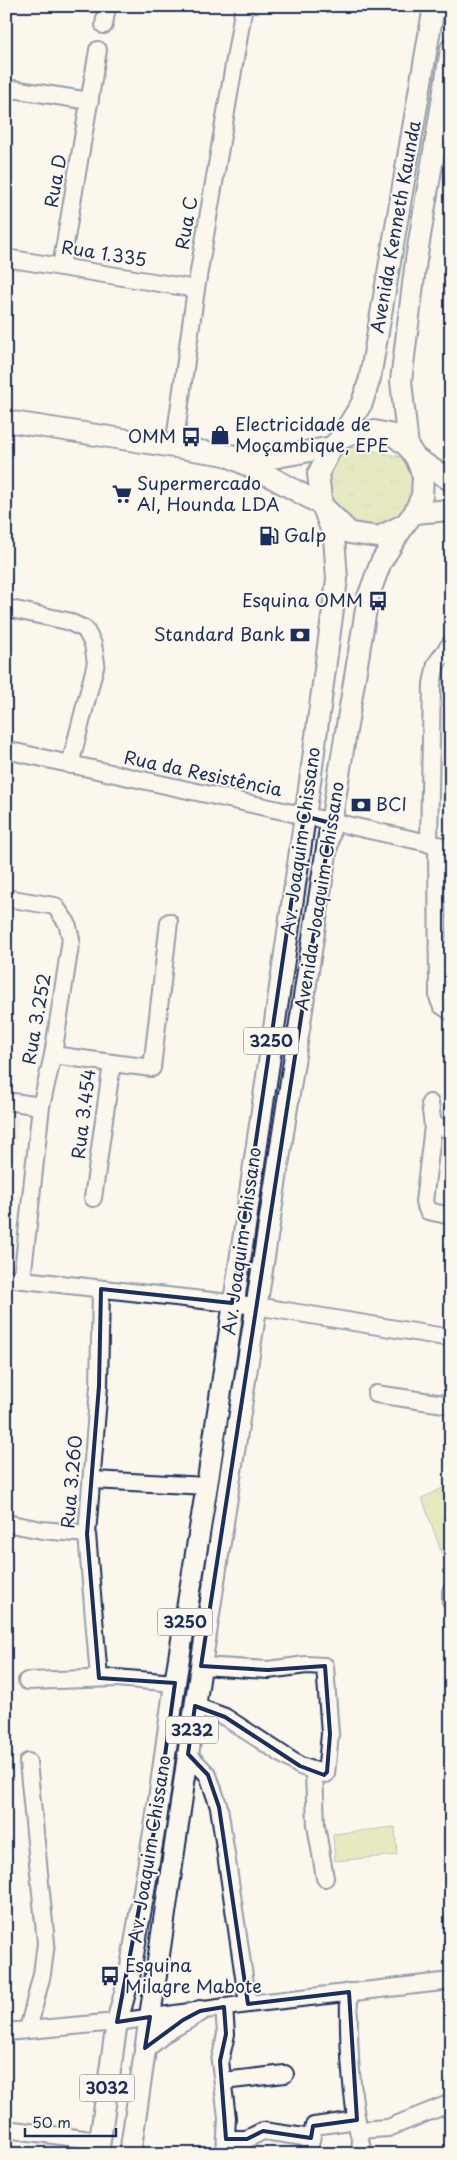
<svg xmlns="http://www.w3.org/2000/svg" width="457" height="2160" viewBox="0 0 457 2160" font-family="'Playpen Sans',sans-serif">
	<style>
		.built { fill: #f1ded1 }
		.grass { fill: url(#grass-dots); stroke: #748475 }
		.park { fill: url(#park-tufts); stroke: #748475 }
		.pitch { fill: #ced98c; stroke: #748475 }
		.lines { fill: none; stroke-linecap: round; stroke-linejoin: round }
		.minor-casing { stroke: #1b2f5e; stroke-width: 20 }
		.major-casing { stroke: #1b2f5e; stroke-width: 24 }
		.minor { stroke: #fbf7ec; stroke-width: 16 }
		.major { stroke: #fbf7ec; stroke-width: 20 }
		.marked { fill: none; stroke: #1b2f5e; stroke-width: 4; stroke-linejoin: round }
		.labels { text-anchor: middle; stroke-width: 4; stroke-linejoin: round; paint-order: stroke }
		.shield { fill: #fbf7ec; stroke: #5e6b89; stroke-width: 1 }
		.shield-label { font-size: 16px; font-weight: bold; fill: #1b2f5e }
		.street-label { font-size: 18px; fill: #1b2f5e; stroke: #fbf7ec }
		.poi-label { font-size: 18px; fill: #1b2f5e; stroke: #fbf7ec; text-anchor: start }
	</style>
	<defs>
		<pattern id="grass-dots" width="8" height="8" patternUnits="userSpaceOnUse" patternTransform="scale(1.25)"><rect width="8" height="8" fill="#ced98c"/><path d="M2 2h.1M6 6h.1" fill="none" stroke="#b0bb7b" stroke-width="1.8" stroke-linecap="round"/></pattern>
		<pattern id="park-tufts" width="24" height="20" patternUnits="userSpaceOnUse" patternTransform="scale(1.25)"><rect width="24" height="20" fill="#ced98c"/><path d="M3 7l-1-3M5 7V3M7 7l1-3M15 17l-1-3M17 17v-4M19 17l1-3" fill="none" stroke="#b0bb7b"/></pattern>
	</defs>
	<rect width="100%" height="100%" fill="#fbf7ec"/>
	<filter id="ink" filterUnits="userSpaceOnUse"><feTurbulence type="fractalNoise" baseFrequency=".02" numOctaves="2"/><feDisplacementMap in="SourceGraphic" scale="10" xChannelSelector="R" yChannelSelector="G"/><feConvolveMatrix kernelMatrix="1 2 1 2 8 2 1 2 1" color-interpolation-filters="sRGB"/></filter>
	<g filter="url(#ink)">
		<path class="built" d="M6 1115 19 1117 6 1204Z"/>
		<path class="grass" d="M450 656H451V711L448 710Z"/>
		<g class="park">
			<path d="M343 447H354L407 458 425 505 384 529 341 520 316 476Z"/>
			<path d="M451 1484V1579L422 1498Z"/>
		</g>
		<path class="pitch" d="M395 1827 397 1855 335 1861 333 1834Z"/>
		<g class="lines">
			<defs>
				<g id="minor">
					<path d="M437 6 451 9"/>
					<path d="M104 25 107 6"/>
					<path d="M6 88 90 101"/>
					<path d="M6 258 196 289"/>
					<path d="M61 267 98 50"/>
					<path d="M174 447 196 289 244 6"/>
					<path d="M6 608 67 621 85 629 93 644 96 663 70 765"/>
					<path d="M6 750 451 848"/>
					<path d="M429 844 432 684 436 664 451 643"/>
					<path d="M437 845 438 997 441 1005 451 1012"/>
					<path d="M6 898 55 906 67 923 71 939 53 1055 41 1106 22 1280"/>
					<path d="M53 1055 112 1063 93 1198"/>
					<path d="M112 1063 152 1068 169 922"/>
					<path d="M6 1101 41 1106"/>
					<path d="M430 1103 433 1126 424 1202 428 1211 451 1216"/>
					<path d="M433 1126 451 1129"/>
					<path d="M6 1278 256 1306 451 1338"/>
					<path d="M376 1394 451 1405"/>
					<path d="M93 1480 207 1486"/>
					<path d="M6 1523 42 1530 87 1534"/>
					<path d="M451 1591V1601"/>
					<path d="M99 1678 87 1534 99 1386 101 1289"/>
					<path d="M27 1681 116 1678 175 1683"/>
					<path d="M195 1706 225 1717 300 1766 326 1774 330 1734 325 1666 306 1665 268 1670 201 1666"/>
					<path d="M188 1754 208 1775 219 1807 248 2004"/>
					<path d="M314 1772 316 1825 325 1878"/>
					<path d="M349 1992C348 2045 351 2102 363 2154"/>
					<path d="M224 2007 226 2034 220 2061 227 2118 225 2154"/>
					<path d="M28 2030 42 1974 46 1943 28 1762"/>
					<path d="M6 2032 117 2022 248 2004 451 1981"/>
					<path d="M223 2081 285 2074"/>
					<path d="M6 2129 100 2141"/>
					<path d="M358 2130 388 2128 451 2103"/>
					<path d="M226 2139H247L263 2131 311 2138"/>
					<path d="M308 2154 314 2126 357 2120"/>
				</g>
				<g id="major">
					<path d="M6 421 226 455 272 458 332 447"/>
					<path d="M339 440 362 403 370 378 434 6"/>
					<path d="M408 447 401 381 416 260 451 49"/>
					<path d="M416 458 451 481"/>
					<path d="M414 513 451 510"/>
					<path d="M145 2048 165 2031 200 2011"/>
					<path d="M98 2154 117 2022 129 1978 156 1821 175 1683 209 1473 309 789 337 579 334 537 322 505 318 474 332 447 339 440 356 432 374 431 393 435 408 447 416 458 423 476 422 496 414 513 405 524 379 537 350 533 322 505 271 477 226 455"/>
					<path d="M130 2154 201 1666 326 854 368 597 381 562 405 524"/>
				</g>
			</defs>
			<use href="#minor" class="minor-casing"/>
			<use href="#major" class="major-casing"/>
			<use href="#minor" class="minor"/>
			<use href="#major" class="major"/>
		</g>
	</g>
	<path d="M0 0H457V2160H0ZM304 816 331 823 201 1666 268 1670 325 1666 330 1734 327 1772 324 1775 300 1766 225 1717 195 1706 188 1754 208 1775 219 1807 248 2004 349 1992 357 2120 313 2126 311 2138 263 2131 247 2139H226L220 2061 226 2034 224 2007 200 2011 183 2020 145 2048 150 2017 117 2022 156 1821 175 1683 99 1678 87 1534 99 1386 101 1289 232 1303Z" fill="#fbf7ec" fill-opacity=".55" fill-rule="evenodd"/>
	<path class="marked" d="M304 816 331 823 201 1666 268 1670 325 1666 330 1734 327 1772 324 1775 300 1766 225 1717 195 1706 188 1754 208 1775 219 1807 248 2004 349 1992 357 2120 313 2126 311 2138 263 2131 247 2139H226L220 2061 226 2034 224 2007 200 2011 183 2020 145 2048 150 2017 117 2022 156 1821 175 1683 99 1678 87 1534 99 1386 101 1289 232 1303Z"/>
	<defs>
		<symbol id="shop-bare" viewBox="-9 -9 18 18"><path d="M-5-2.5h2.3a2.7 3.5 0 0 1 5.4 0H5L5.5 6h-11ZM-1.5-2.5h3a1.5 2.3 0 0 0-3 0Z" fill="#1b2f5e" stroke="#fbf7ec" stroke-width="2.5" paint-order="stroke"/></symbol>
		<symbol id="bus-bare" viewBox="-9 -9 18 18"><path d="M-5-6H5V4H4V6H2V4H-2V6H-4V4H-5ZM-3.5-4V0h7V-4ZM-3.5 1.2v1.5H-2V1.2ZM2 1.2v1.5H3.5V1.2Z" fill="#1b2f5e" stroke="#fbf7ec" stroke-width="2.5" paint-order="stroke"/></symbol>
		<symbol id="supermarket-bare" viewBox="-9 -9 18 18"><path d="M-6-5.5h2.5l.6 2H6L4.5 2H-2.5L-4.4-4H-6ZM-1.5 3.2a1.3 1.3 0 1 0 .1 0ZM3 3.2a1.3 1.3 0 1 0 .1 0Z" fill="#1b2f5e" stroke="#fbf7ec" stroke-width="2.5" paint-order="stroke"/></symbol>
		<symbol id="fuel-bare" viewBox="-9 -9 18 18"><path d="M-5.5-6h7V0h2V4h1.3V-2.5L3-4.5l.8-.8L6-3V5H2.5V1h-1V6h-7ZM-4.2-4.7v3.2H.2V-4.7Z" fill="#1b2f5e" stroke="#fbf7ec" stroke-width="2.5" paint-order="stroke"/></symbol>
		<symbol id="bank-bare" viewBox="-9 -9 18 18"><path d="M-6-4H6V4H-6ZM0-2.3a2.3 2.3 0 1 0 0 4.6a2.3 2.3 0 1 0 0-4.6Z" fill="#1b2f5e" stroke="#fbf7ec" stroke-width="2.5" paint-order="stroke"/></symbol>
	</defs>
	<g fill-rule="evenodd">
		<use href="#shop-bare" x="206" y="421" width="28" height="28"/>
		<use href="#bus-bare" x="177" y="423" width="28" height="28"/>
		<use href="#supermarket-bare" x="108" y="480" width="28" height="28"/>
		<use href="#fuel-bare" x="255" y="522" width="28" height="28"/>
		<use href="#bus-bare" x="364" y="587" width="28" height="28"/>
		<use href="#bank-bare" x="286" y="621" width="28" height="28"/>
		<use href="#bank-bare" x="347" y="791" width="28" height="28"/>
		<use href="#bus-bare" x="96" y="1962" width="28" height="28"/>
	</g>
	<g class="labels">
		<g class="shield">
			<rect x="243.5" y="1027.5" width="55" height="27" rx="4"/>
			<rect x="157.5" y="1608.5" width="55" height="27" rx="4"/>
			<rect x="166" y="1716.5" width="52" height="27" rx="4"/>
			<rect x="79.5" y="2074.5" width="55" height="27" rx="4"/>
		</g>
		<g class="shield-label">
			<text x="271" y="1047">3250</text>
			<text x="185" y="1628">3250</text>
			<text x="192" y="1736">3232</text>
			<text x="107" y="2094">3032</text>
		</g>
		<g class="street-label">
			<text transform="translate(56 181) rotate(-80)" y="6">Rua D</text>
			<text transform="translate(187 223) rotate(-80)" y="6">Rua C</text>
			<text transform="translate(396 227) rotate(-80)" y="6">Avenida Kenneth Kaunda</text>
			<text transform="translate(104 254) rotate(9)" y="6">Rua 1.335</text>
			<text transform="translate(203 774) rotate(12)" y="6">Rua da Resistência</text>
			<text transform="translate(301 841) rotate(-82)" y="6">Av. Joaquim Chissano</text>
			<text transform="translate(320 896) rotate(-81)" y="6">Avenida Joaquim Chissano</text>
			<text transform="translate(37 1019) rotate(-80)" y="6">Rua 3.252</text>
			<text transform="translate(84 1114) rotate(-83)" y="6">Rua 3.454</text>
			<text transform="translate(242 1241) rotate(-82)" y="6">Av. Joaquim Chissano</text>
			<text transform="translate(72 1482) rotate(-85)" y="6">Rua 3.260</text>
			<text transform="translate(150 1849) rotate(-81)" y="6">Av. Joaquim Chissano</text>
		</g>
		<g class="poi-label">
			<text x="235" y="431">Electricidade de<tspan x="235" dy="21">Moçambique, EPE</tspan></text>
			<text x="176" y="443" text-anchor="end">OMM</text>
			<text x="137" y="490">Supermercado<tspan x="137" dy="21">AI, Hounda LDA</tspan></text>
			<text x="284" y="542">Galp</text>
			<text x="363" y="607" text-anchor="end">Esquina OMM</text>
			<text x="285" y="641" text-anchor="end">Standard Bank</text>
			<text x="376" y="811">BCI</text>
			<text x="125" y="1972">Esquina<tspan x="125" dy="21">Milagre Mabote</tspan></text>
		</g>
	</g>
	<rect width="457" height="2160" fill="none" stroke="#fbf7ec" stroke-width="25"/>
	<rect x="12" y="12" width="432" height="2135" fill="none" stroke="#1b2f5e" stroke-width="2" filter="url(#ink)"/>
	<path d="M25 2128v8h91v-8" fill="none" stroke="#1b2f5e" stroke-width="2.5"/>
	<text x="32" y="2128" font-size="15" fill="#1b2f5e" stroke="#fbf7ec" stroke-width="4" paint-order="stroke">50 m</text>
</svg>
